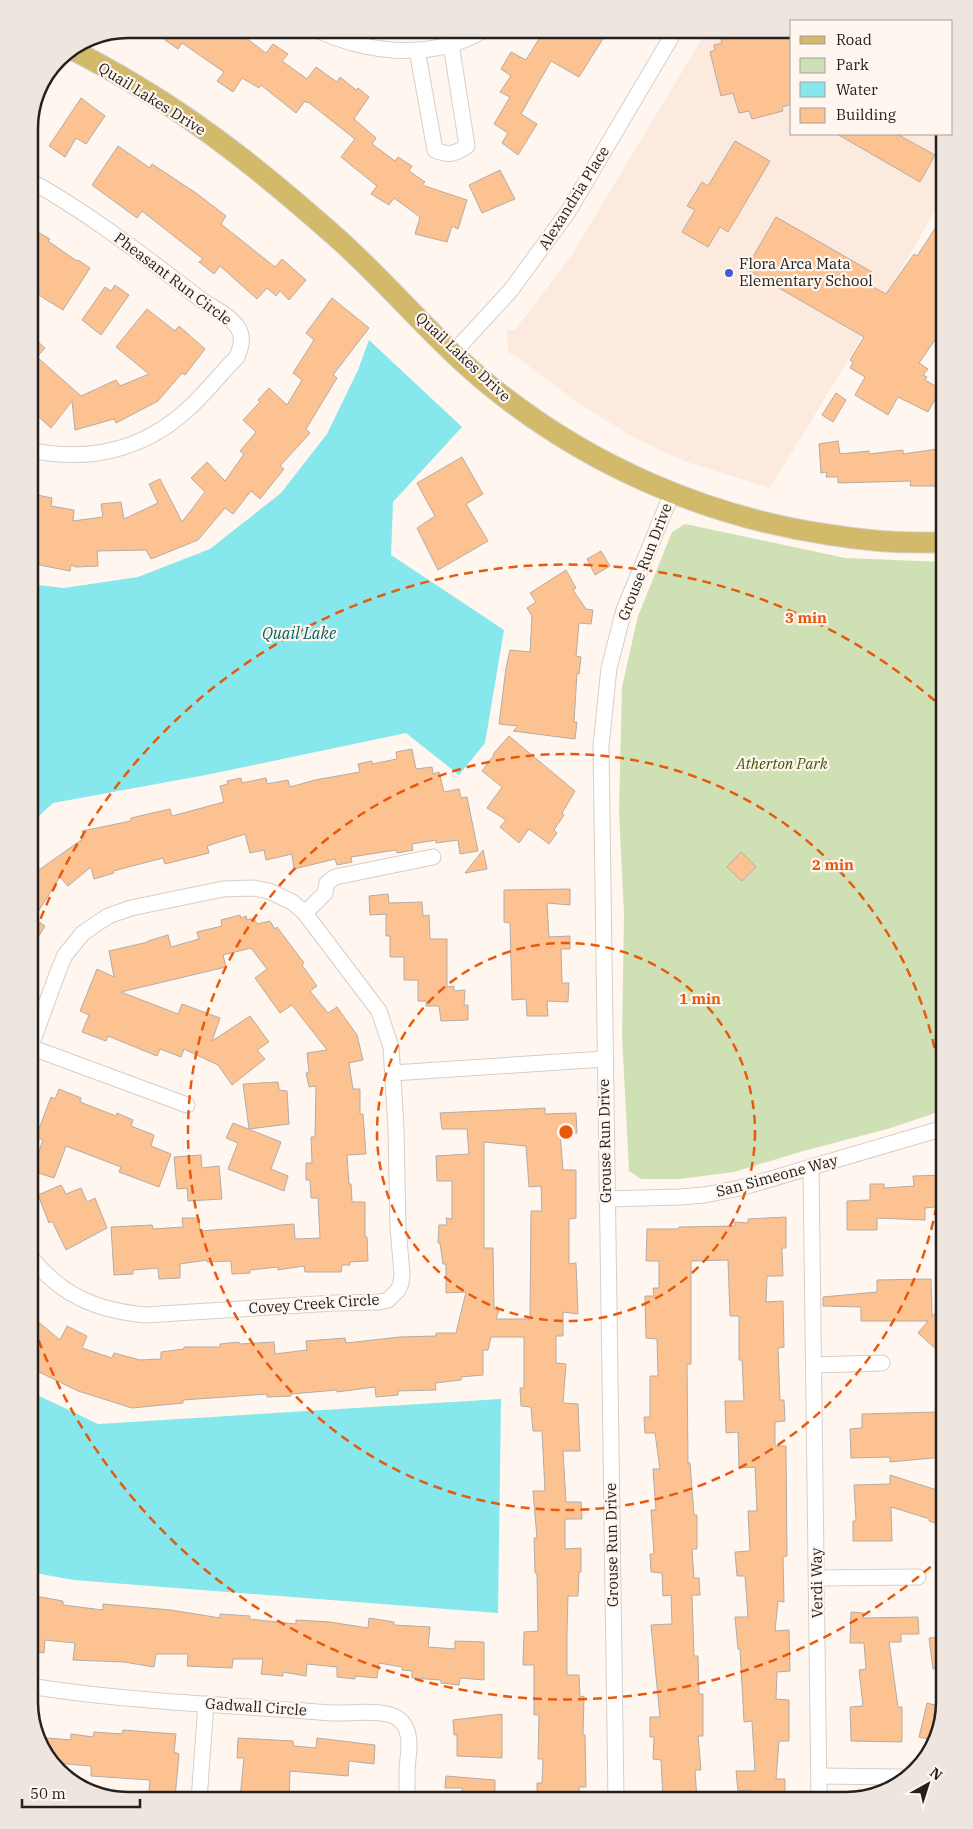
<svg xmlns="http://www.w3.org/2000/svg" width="973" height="1829" viewBox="0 0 973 1829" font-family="'IBM Plex Serif',serif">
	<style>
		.built { fill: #fbeadd }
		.green { fill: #cfe0b4 }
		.water { fill: #86e7ec }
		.building { fill: #fdc292; stroke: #b6aca4; fill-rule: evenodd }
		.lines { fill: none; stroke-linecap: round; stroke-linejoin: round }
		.minor-casing { stroke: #d8cec6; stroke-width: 17 }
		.major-casing { stroke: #d3d2d2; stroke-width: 22 }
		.minor { stroke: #fff; stroke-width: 15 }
		.major { stroke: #d3b96a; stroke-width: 20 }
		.ring { fill: none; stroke: #e8590c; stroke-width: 2.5; stroke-dasharray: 9 6 }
		.poi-dot { fill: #3e5fd1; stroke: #fef6ef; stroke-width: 2 }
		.labels { text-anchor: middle; stroke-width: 4.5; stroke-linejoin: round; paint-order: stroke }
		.street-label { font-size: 15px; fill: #24201d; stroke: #fef6ef }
		.poi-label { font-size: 15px; fill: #24201d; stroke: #fef6ef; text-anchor: start }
		.park-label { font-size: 15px; font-style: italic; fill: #3e5309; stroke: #fef6ef }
		.water-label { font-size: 16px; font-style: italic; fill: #096063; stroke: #fef6ef }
		.rim { fill: none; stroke: #24201d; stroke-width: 2.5 }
		.centre { fill: #e8590c; stroke: #fef6ef; stroke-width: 2.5 }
		.ring-label { font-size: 15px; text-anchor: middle; font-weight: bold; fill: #e8590c; stroke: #fef6ef; stroke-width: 4.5; stroke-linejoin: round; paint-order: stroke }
	</style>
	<rect width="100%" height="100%" fill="#fef6ef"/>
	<path class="built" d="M708 29H792V134H944V195L868 327 770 488 684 461 633 437 578 403 514 355 508 352 507 330H515L573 253Z"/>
	<path class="green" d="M685 524 845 558 944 562V1110L891 1128 803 1151 734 1172 680 1179H641L629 1171 622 1036 624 915 619 811 622 687 638 616 672 532Z"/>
	<g class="water">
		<path d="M369 340 462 427 393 502 391 555 504 630 485 743 459 775 406 733 211 774 53 803 29 825V584L64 588 138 577 210 549 281 493 327 434 358 370Z"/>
		<path d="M29 1391 98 1424 501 1399 498 1613 74 1580 29 1572Z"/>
	</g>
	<g class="building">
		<path d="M173 29H246L242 35 266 53 273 44 288 54 282 61 307 79 316 67 337 82 340 77 356 90 358 88 369 97 354 119 376 138 372 144 395 161 398 157 412 166 409 171 425 182 422 185 467 200 458 229 452 226 447 242 415 234 420 217 394 198 389 205 371 194 377 186 341 157 355 139 308 102 307 103 305 101 296 113 261 85 259 88 242 78 233 92 217 81 224 72 182 43 178 49 165 40Z"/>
		<path d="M545 29H609L579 77 551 61 521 114 537 124 518 155 502 143 508 133 494 124 510 97 500 92 511 76 501 69 511 52 526 60Z"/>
		<path d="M727 29H792V104L782 107 783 111 752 119 749 111 739 113 733 93 721 96 710 52 715 50 714 45 722 43 720 36 728 34Z"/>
		<path d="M81 98 105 116 86 144 76 138 65 157 49 146Z"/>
		<path d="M837 134H897L935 155 920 182Z"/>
		<path d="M735 141 770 161 728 232 720 227 708 247 682 232 695 210 687 206 702 182 708 186Z"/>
		<path d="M118 146 150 168 152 164 196 193 226 216 221 224 275 267 282 259 306 280 289 300 280 291 276 296 267 288 257 299 220 266 214 274 199 262 203 259 142 211 137 218 92 185Z"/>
		<path d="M500 170 515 199 482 213 469 185Z"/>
		<path d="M944 215V310L936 322 944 327 919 363 928 369 923 375 927 377 925 380 941 389 928 412 898 397 888 415 855 395 865 377 850 368 853 362 850 360 864 337 746 269 776 217 872 272 866 283 886 294 914 254 917 256Z"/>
		<path d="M34 230 50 239 48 241 77 261 78 260 90 268 63 310 29 289V239Z"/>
		<path d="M115 285 129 295 101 335 82 320 105 287 111 291Z"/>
		<path d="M332 298 369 328 333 375 337 378 306 429 310 433 280 466 284 469 260 499 251 491 233 514 225 508 198 540 151 559 146 550 97 551 98 566 76 567 71 565 70 571 29 563V526L32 512H35L37 495 52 498 51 506 74 510 73 521 103 517 101 504 121 502 124 519 158 503 149 484 160 479 182 522 205 492 191 478 207 462 225 481 244 454 240 451 256 432 243 420 260 402 258 400 269 388 287 405 302 380 293 373 314 340 306 333Z"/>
		<path d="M147 309 175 331 179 326 205 349 185 375 182 373 158 401 116 423 114 419 75 430 72 401 51 428 29 408V334L45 348 37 357 81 396 116 380 120 386 149 374 116 347Z"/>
		<path d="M836 393 846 400 833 422 822 415Z"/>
		<path d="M838 441 840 454 869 451V454L903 450V454L944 448V481L943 486H910L911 481 838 483V477H826L827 472 821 473 819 444Z"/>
		<path d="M462 457 483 494 466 504 488 541 438 570 417 528 435 516 417 483Z"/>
		<path d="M601 551 610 566 595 575 587 559Z"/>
		<path d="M566 570 576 588 573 590 586 609 593 610 591 624 579 623 576 656 581 657 579 674 577 673 574 722H577L575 739 513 731 518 726 499 724 506 668 510 650 530 652 532 616 527 608 536 602 530 593Z"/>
		<path d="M509 736 575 791 562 813 564 815 554 830 557 833 549 844 529 829 519 843 500 827 506 820 487 808 502 787 482 771 494 755 493 754Z"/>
		<path d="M412 749 416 769 432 767 433 774 439 772 444 792 459 789 461 798 467 797 478 851 460 854 458 840 436 843V840L412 844 413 850 397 853 396 850 351 857 352 862 337 865 335 859 294 869 292 854 266 860 264 850 250 853 245 834 207 846 209 853 165 864 163 858 113 871 114 873 94 879 91 867 68 886 60 877 34 918 45 926 29 952V877L84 838 82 831 131 821V818L170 809 172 816 224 802 220 786 228 784 227 781 241 778 242 783 266 778 267 784 288 780 290 787 315 780 360 772 358 764 372 761V764L397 759 396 752Z"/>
		<path d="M483 850 487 869 465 873Z"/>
		<path d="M741 852 756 867 742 881 727 867Z"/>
		<path d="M570 889V905L547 903 549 937 570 936V949H561L562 983H569L568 1002 547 1001 548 1016H527L526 999 512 1000 510 923 504 922V890Z"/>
		<path d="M388 894 389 903 422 902 423 916 429 915 430 939H447V987L454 986V991L465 990 464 1005H468V1020L441 1021 439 1006H426V1001H418V980H404V957H390V936H386V914L370 915 369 896Z"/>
		<path d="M240 915 241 918 246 916 247 920 254 918 257 924 270 921 275 929 277 927 304 963 302 965 317 986 310 991 328 1013 337 1007 357 1035 363 1060 349 1063 353 1089H360V1114H363L366 1154 347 1155 349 1184H351L352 1202H365V1237H367L368 1261 350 1262V1265H342L341 1272H305L304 1266 278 1270V1267L250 1270V1273L232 1274 231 1261 207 1262V1260L180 1264V1278L159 1279 158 1268 133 1270V1274L114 1275 111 1227 152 1225 153 1229 183 1227 182 1218H199L200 1231 294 1224 295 1239 320 1238 318 1198H311L310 1180H306V1163H312L311 1137H315L316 1086 309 1087 306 1073 309 1072 307 1053 327 1050 292 1005 280 1013 255 978 267 969 251 948 223 955 226 967 121 992 178 1014 182 1004 220 1018 212 1041 250 1016 269 1042 257 1050 265 1059 232 1085 218 1065 184 1049 181 1057 160 1049 157 1056 108 1036 106 1041 82 1032 89 1015 80 1011 97 969 114 977 109 951 148 942V941L168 935 171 947 199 939 197 932 222 926 221 920Z"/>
		<path d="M278 1082 279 1090 287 1091 289 1124 249 1129 243 1084Z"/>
		<path d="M59 1089 81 1098 80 1102 116 1116 117 1113 133 1120 131 1126 154 1135 151 1146 171 1154 159 1187 119 1172 121 1167 66 1146 54 1178 32 1171 43 1140 36 1137 51 1097 55 1099Z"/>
		<path d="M545 1108V1114L576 1113 577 1133H560L563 1170H576V1218L569 1219V1264L576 1263 578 1314 563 1312V1336H556V1363L566 1364 563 1403 578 1404 580 1451H563L566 1502H581L582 1519H565V1549L581 1548V1572H579L578 1596H568L567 1631V1675H579L580 1697 584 1696 583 1735H585L586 1787H579V1800H537V1783H542L543 1759H538L539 1715H534V1665H523L524 1632 538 1631 537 1573H535L534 1538H537L533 1491H545L542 1431H533L531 1407 521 1406 520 1388H524V1337H491L488 1350H483V1375L461 1377V1380L435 1383 436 1390 398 1391V1395L376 1397 375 1387 337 1392V1390L291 1394V1396L267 1397V1394L183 1400V1403L132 1408 78 1391 29 1367V1314L60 1340 67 1326 87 1336 82 1348 112 1358 114 1353 140 1360 161 1359V1352L184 1349V1347H220V1344L239 1342V1344L274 1342 275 1354 307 1350 306 1341 345 1338 346 1343 400 1337 436 1336V1333H456L466 1292 446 1293V1264H443L440 1243H438L439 1225H447L446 1218 452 1219V1181H437L436 1156 469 1154 467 1129H442L440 1113ZM484 1142 526 1146 529 1187 541 1186 542 1211H531L530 1319H496L499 1310 494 1309 493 1248H484Z"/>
		<path d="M233 1123 281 1142 271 1169 288 1176 284 1191 228 1169 238 1143 226 1138Z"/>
		<path d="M201 1155 202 1168 219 1166 222 1199 188 1201 187 1188 177 1189 174 1157Z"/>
		<path d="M944 1175V1206L925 1208V1220L877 1218V1230H847V1201L870 1200V1184H884V1188L914 1186 913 1176Z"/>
		<path d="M61 1185 66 1194 81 1188 87 1202 95 1198 107 1228 66 1250 52 1221 49 1223 38 1195Z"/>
		<path d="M786 1217V1248H782L783 1276H767L766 1302 783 1301 784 1347 778 1348 780 1400H784L785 1421 775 1422V1446H786L787 1556 783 1557 784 1602 778 1601 775 1631 789 1630 790 1671 777 1672 776 1699 789 1700V1741H779L776 1779H785V1799H753L752 1790 738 1791 736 1771H755L752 1721 744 1722 740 1649H738L735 1617H748L745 1576H737L735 1552 750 1551 748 1511H757L755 1467 739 1468 738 1432 726 1433 725 1401H744L742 1360H739V1316H730L728 1260 691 1261V1364H687L688 1463H690L694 1515H697V1549H692L694 1578H699L700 1595H692L694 1656H698L699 1694H703V1736H698L701 1770H695L697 1800H663L661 1760 653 1759 654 1737H650V1717H660L651 1625 672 1624 671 1595 663 1596 662 1573 651 1572 650 1554H654L651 1510H656L653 1469H660L655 1433H645L644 1417H650V1376H658L657 1339 646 1338 645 1296H654L653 1288H659V1261H646L647 1229H678L679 1227 735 1226 734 1222 748 1223V1219Z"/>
		<path d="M931 1279 932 1317 944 1302V1339L936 1349 918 1333 928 1321H861V1307L823 1306V1297L877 1292V1280Z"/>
		<path d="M937 1412 943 1457 890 1462V1457L851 1458 850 1429 862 1428V1414Z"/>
		<path d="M890 1475 943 1492 944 1488V1526L929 1521 930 1519 891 1507 892 1541H853V1521H856L854 1485 890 1484Z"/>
		<path d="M35 1596 63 1601V1605L103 1610V1604L171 1610 220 1618V1614L250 1616 249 1619 296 1624V1620L330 1622 368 1628 369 1618 394 1622V1625L430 1627 428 1647 455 1649V1641L484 1642V1680L460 1678 459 1685 441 1683V1680L412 1678V1671L402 1670V1667L379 1663 377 1678 355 1676V1679L337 1677V1667L307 1664 306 1676 283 1672V1676L261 1674 263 1659H233L232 1668 187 1666 188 1654H156L154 1667 124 1662 73 1660 75 1643 45 1640 44 1653 29 1651V1628Z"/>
		<path d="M851 1612 863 1613V1618L918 1617 919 1634H901V1642H889L898 1707H902V1742L851 1741 850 1707 863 1706 859 1670 866 1669 864 1643H850Z"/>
		<path d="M944 1637V1667L933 1669 929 1638Z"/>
		<path d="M927 1703 943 1707 933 1740 919 1737Z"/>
		<path d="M502 1714V1758L457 1756V1735H454L453 1720Z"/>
		<path d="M123 1730 176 1734 174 1752 179 1754 175 1798H170V1800H148L150 1780 91 1776V1766L55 1763 36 1737 71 1740V1734L93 1737 94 1732 122 1734Z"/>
		<path d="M238 1738 293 1741 294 1746 316 1748 317 1738 375 1745 374 1764 349 1761 348 1776 290 1771 289 1800 240 1798 244 1758H237Z"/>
		<path d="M446 1776 495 1780V1800H463L462 1788H445Z"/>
	</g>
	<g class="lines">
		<defs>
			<g id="minor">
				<path d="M316 29C328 36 342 40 356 44 400 55 446 53 486 29"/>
				<path d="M417 50 435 150C449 156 455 154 467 146L451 44"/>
				<path d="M453 353 511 290 568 212 676 29"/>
				<path d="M29 450C87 462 142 451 187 410 205 394 220 374 237 357 241 347 244 338 238 328 230 315 211 307 199 298 144 256 89 213 29 180"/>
				<path d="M305 913 325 893 327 883 335 877 433 857"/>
				<path d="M30 1047 187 1105"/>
				<path d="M393 1073 604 1059"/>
				<path d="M811 1168 819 1800"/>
				<path d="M606 1199 680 1197 704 1195 740 1188 944 1128"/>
				<path d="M29 1255C60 1295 95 1310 145 1315L334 1303 379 1302 388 1300 398 1290 401 1283 402 1274 398 1227 396 1128 391 1047 379 1011 304 912 292 902 269 891 253 888 223 889 131 908 108 916 83 933 65 955 59 969 29 1051"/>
				<path d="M814 1365 882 1363"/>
				<path d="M817 1578 918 1577"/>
				<path d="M29 1686C129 1702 231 1705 332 1713 351 1714 390 1707 402 1722 413 1735 408 1754 407 1770 407 1780 407 1790 407 1800"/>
				<path d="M819 1776 902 1777"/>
				<path d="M199 1800 206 1704"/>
				<path d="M616 1800 601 746 609 668 624 610 672 493"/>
			</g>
			<path id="major" d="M71 49C94 61 117 73 139 87 210 129 275 183 336 237 389 284 434 340 489 385 587 465 706 517 831 535 868 541 906 544 944 542"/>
		</defs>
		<use href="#minor" class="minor-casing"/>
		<use href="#major" class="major-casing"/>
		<use href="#minor" class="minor"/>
		<use href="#major" class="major"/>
	</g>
	<g class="ring">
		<circle cx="566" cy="1132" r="189"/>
		<circle cx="566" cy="1132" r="378"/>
		<path d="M942 1557A567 567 0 0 1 30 1317M30 947A567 567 0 0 1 942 707"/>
	</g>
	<circle class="poi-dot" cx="729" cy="273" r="5"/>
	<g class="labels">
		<g class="street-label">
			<text transform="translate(152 99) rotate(32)" y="5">Quail Lakes Drive</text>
			<text transform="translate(574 198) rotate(-58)" y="5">Alexandria Place</text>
			<text transform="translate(173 279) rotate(37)" y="5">Pheasant Run Circle</text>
			<text transform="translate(463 357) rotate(43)" y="5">Quail Lakes Drive</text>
			<text transform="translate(645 562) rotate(-69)" y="5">Grouse Run Drive</text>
			<text transform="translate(605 1141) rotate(-91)" y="5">Grouse Run Drive</text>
			<text transform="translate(777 1176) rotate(-15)" y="5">San Simeone Way</text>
			<text transform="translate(314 1304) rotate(-4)" y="5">Covey Creek Circle</text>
			<text transform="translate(612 1545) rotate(-91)" y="5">Grouse Run Drive</text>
			<text transform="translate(817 1583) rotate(-91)" y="5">Verdi Way</text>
			<text transform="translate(256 1707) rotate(4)" y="5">Gadwall Circle</text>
		</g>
		<g class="poi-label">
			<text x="739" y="269">Flora Arca Mata<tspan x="739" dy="17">Elementary School</tspan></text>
		</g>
		<g class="park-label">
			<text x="782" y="769">Atherton Park</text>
		</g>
		<g class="water-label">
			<text x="299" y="639">Quail Lake</text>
		</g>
	</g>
	<path d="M0 0H973V1829H0ZM128 38H846A90 90 0 0 1 936 128V1702A90 90 0 0 1 846 1792H128A90 90 0 0 1 38 1702V128A90 90 0 0 1 128 38Z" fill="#ede5de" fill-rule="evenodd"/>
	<path class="rim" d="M128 38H846A90 90 0 0 1 936 128V1702A90 90 0 0 1 846 1792H128A90 90 0 0 1 38 1702V128A90 90 0 0 1 128 38Z"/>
	<circle cx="566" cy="1132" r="8" class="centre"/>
	<g class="ring-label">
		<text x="806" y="623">3 min</text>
		<text x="833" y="870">2 min</text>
		<text x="700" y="1004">1 min</text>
	</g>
	<rect x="790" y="20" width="162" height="115" fill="#fef6ef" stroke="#a7a09b"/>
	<rect x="800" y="36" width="25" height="8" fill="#d3b96a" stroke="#a7a09b"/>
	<text x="836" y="45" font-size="15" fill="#24201d">Road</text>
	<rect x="800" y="58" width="25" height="15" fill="#cfe0b4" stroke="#a7a09b"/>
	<text x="836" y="70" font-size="15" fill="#24201d">Park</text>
	<rect x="800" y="82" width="25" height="15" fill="#86e7ec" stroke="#a7a09b"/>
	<text x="836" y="95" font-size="15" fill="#24201d">Water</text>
	<rect x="800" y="108" width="25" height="15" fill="#fdc292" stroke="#a7a09b"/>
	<text x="836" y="120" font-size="15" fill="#24201d">Building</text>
	<g transform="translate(928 1784) rotate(39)" stroke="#fef6ef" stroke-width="4" paint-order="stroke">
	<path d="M0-4L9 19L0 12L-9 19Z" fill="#24201d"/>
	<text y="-8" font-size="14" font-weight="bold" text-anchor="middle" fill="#24201d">N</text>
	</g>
	<path d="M22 1799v8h118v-8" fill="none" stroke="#24201d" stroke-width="2.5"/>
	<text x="30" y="1799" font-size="15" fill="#24201d" stroke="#fef6ef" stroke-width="4" paint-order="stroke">50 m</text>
</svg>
